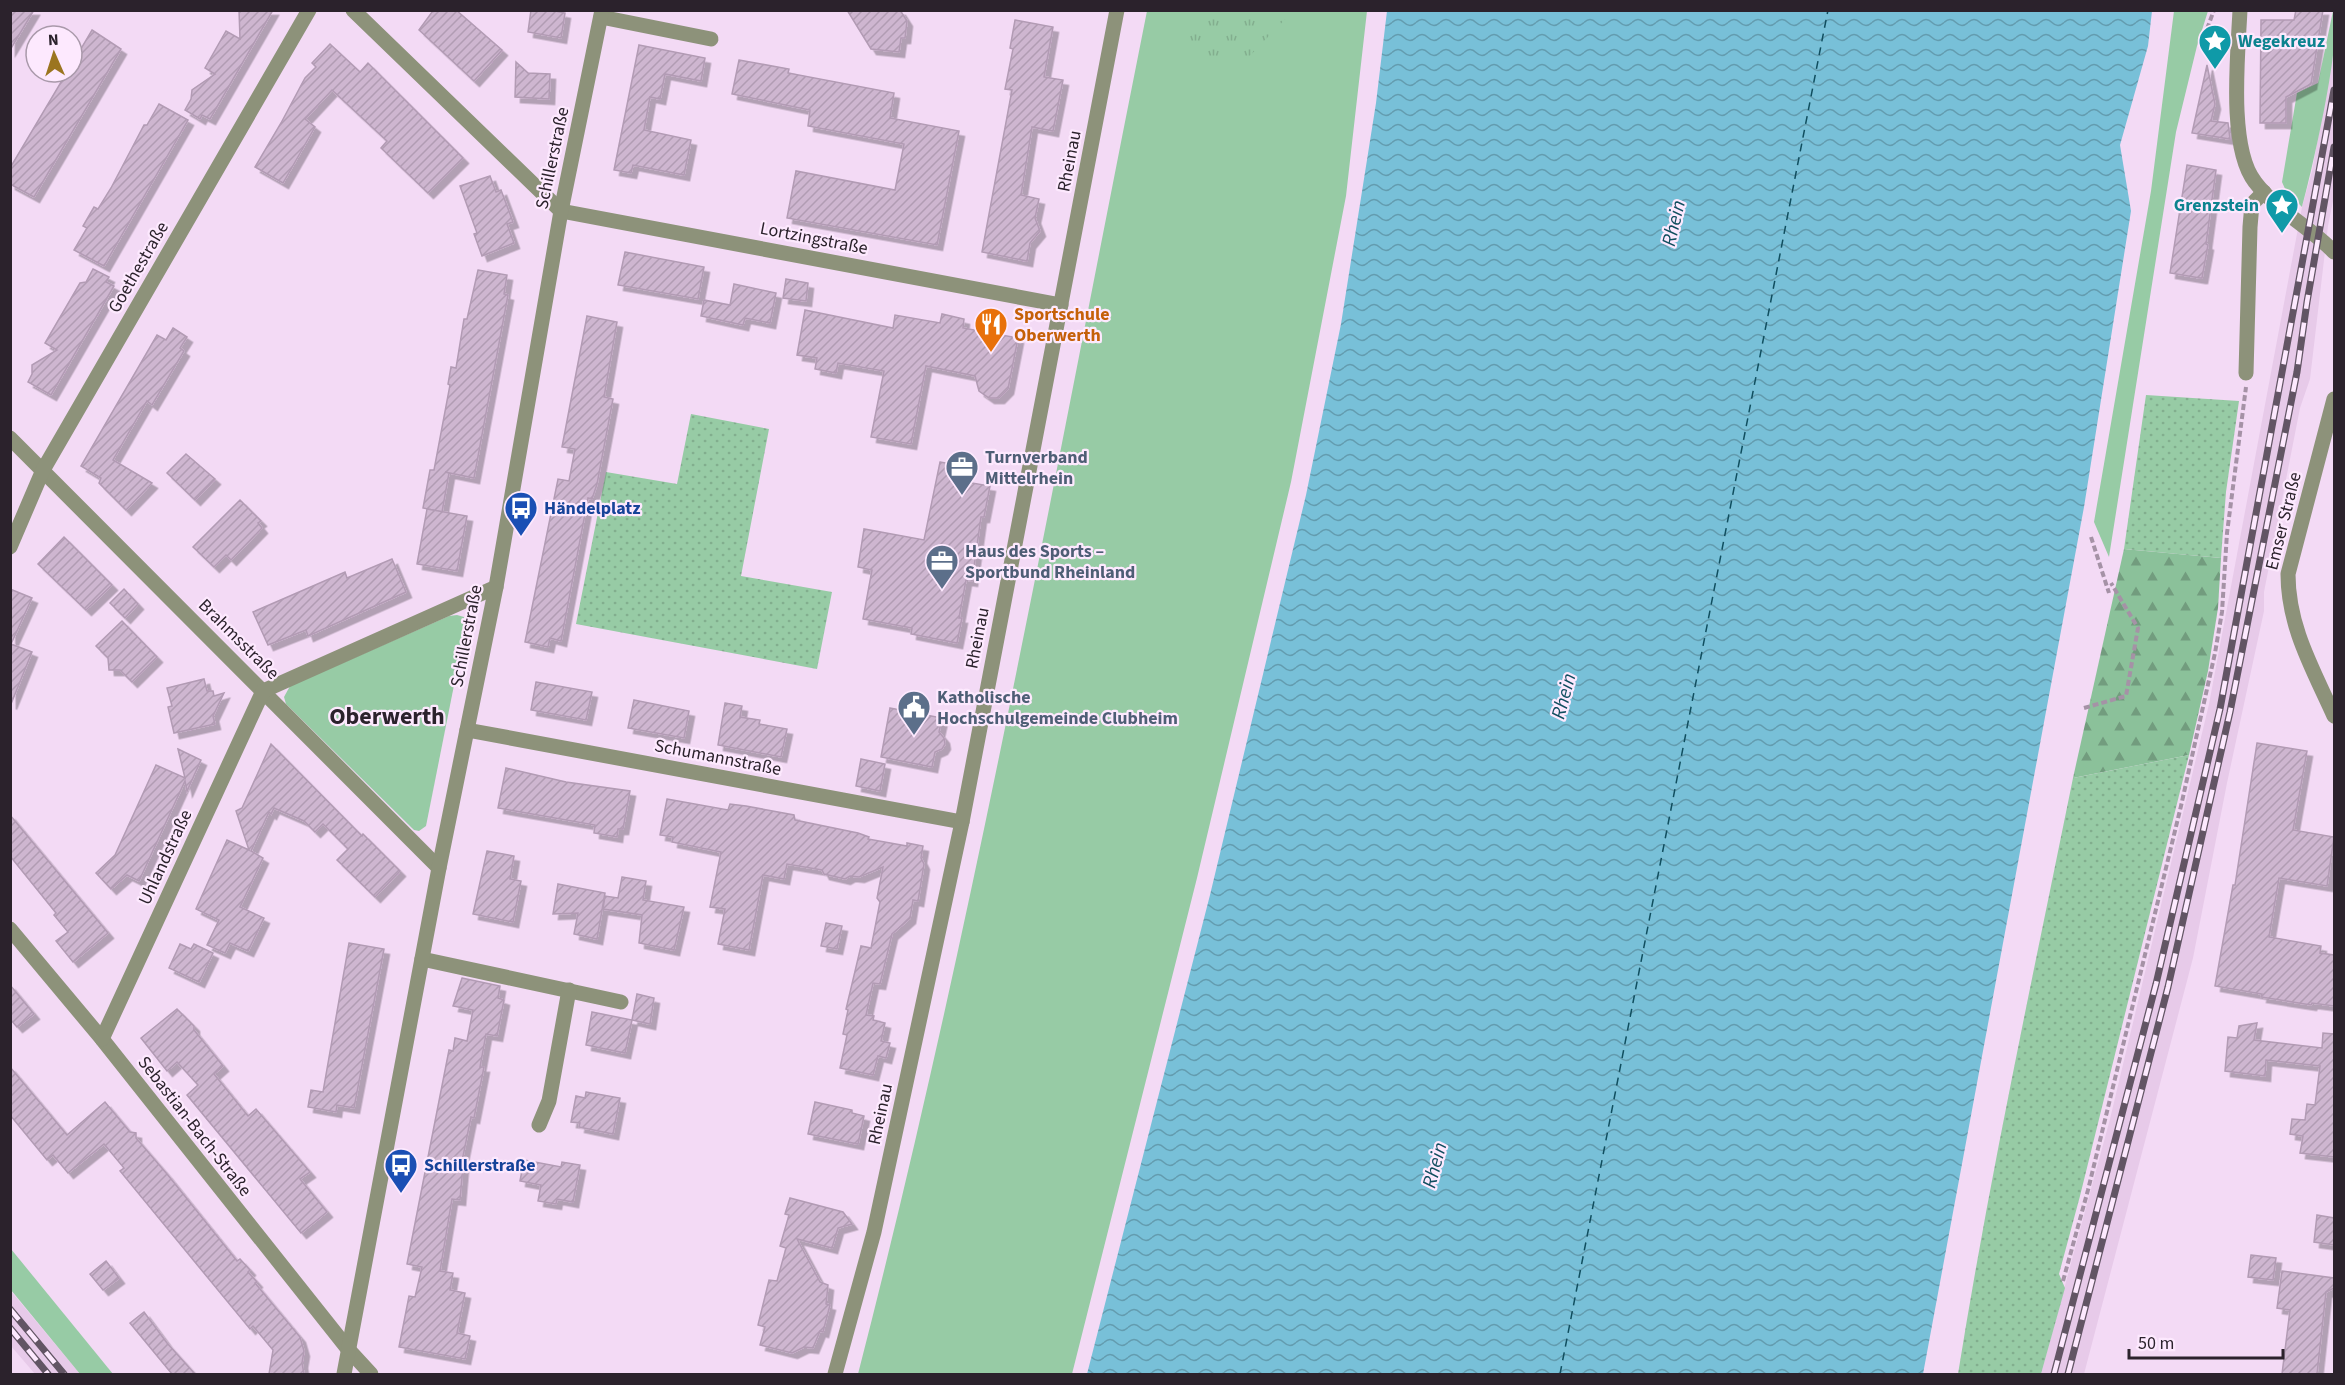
<svg xmlns="http://www.w3.org/2000/svg" width="2345" height="1385" viewBox="0 0 2345 1385" font-family="'Source Sans 3',sans-serif">
	<style>
		.built { fill: #e7cae9 }
		.grass { fill: #97cba5 }
		.forest { fill: url(#forest-firs) }
		.park { fill: url(#park-tufts) }
		.garden { fill: url(#garden-dots) }
		.water { fill: url(#water-waves) }
		.lines { fill: none; stroke-linecap: round; stroke-linejoin: round }
		.ferry { stroke: #104e5f; stroke-width: 1.5; stroke-dasharray: 8 6; stroke-linecap: butt }
		.building { fill: url(#building-hatch); stroke: #b29bb4; stroke-width: 1.5; filter: url(#shadow) }
		.path { stroke: #a592a6; stroke-width: 4; stroke-dasharray: 6 3; stroke-linecap: butt }
		.minor { stroke: #8d927a; stroke-width: 15 }
		.rail-casing { stroke: #625564; stroke-width: 7 }
		.rail { stroke: #fde9fe; stroke-width: 4.5; stroke-dasharray: 14; stroke-linecap: butt }
		.labels { text-anchor: middle; stroke-width: 4.5; stroke-linejoin: round; paint-order: stroke }
		.culture-label { font-size: 18px; font-weight: bold; fill: #0d838f; stroke: #fde9fe; text-anchor: start }
		.street-label { font-size: 18px; fill: #2b222c; stroke: #fde9fe }
		.food-label { font-size: 18px; font-weight: bold; fill: #c56008; stroke: #fde9fe; text-anchor: start }
		.service-label { font-size: 18px; font-weight: bold; fill: #4e5e75; stroke: #fde9fe; text-anchor: start }
		.transit-label { font-size: 18px; font-weight: bold; fill: #164399; stroke: #fde9fe; text-anchor: start }
		.water-label { font-size: 20px; font-style: italic; fill: #104e5f; stroke: #fde9fe }
		.district-label { font-size: 24px; font-weight: bold; fill: #2b222c; stroke: #fde9fe }
	</style>
	<defs>
		<pattern id="forest-firs" width="22" height="20" patternUnits="userSpaceOnUse" patternTransform="scale(1.5)"><rect width="22" height="20" fill="#8bc19a"/><path d="M5 1l3.5 6h-7zM16 11l3.5 6h-7z" fill="#729c7e"/></pattern>
		<pattern id="park-tufts" width="24" height="20" patternUnits="userSpaceOnUse" patternTransform="scale(1.5)"><rect width="24" height="20" fill="#97cba5"/><path d="M3 7l-1-3M5 7V3M7 7l1-3M15 17l-1-3M17 17v-4M19 17l1-3" fill="none" stroke="#82ae8e"/></pattern>
		<pattern id="garden-dots" width="8" height="8" patternUnits="userSpaceOnUse" patternTransform="scale(1.5)"><rect width="8" height="8" fill="#97cba5"/><path d="M2 2h.1M6 6h.1" fill="none" stroke="#82ae8e" stroke-width="1.8" stroke-linecap="round"/></pattern>
		<pattern id="water-waves" width="16" height="10" patternUnits="userSpaceOnUse" patternTransform="scale(1.5)"><rect width="16" height="10" fill="#78c0d8"/><path d="M0 5q4-4 8 0t8 0" fill="none" stroke="#639caf"/></pattern>
		<pattern id="building-hatch" width="6" height="6" patternUnits="userSpaceOnUse" patternTransform="scale(1.5)"><rect width="6" height="6" fill="#ceb6d0"/><path d="M-1 1l2-2M0 6l6-6M5 7l2-2" fill="none" stroke="#b19cb3"/></pattern>
		<filter id="shadow"><feDropShadow dx="5.5" dy="5.5" stdDeviation="0" flood-color="#0004"/></filter>
	</defs>
	<rect width="100%" height="100%" fill="#f3daf5"/>
	<g class="built">
		<path d="M2334 48V196L2328 226 2310 379 2300 408 2264 592V611L2227 783 2193 958 2084 1374H2041L2110 1119 2209 704 2302 207 2312 171Z"/>
		<path d="M10 1290 80 1374H35L11 1346Z"/>
	</g>
	<g class="grass">
		<path d="M1147 11H1367L1346 196 1291 482 1197 878 1072 1374H858C974 924 1056 466 1147 11Z"/>
		<path d="M2174 11H2208L2197 46 2176 132 2109 557 2094 522 2151 191Z"/>
		<path d="M2333 11C2344 32 2311 175 2302 207L2286 191 2282 182 2297 93 2318 83Z"/>
		<path d="M457 615 464 617 466 625 426 826 419 831 414 830 286 704 284 697 290 686 449 616Z"/>
		<path d="M10 1249H11L113 1374H80L11 1290Z"/>
	</g>
	<path class="forest" d="M2124 549 2221 558 2218 608 2208 671 2189 755 2073 778Z"/>
	<path class="park" d="M1190 11V10L1293 11 1243 63 1184 60Z"/>
	<g class="garden">
		<path d="M2146 395 2239 401 2226 492 2221 558 2124 549Z"/>
		<path d="M691 414 769 429 741 576 832 592 817 669 576 624 606 472 677 484Z"/>
		<path d="M2189 755 2080 1196 2059 1274 2065 1288 2041 1374H1958C1990 1174 2033 976 2073 778Z"/>
	</g>
	<path class="water" d="M1387 11H2152L2148 46 2120 145 2131 211 2084 507 1923 1374H1087L1210 895 1306 495 1341 324 1376 103Z"/>
	<g class="lines">
		<path class="ferry" d="M1560 1374 1828 10"/>
	</g>
	<g class="building">
		<path d="M10 10H34L10 50Z"/>
		<path d="M239 10H273L210 119 202 115 200 119 185 110 191 99 192 90 215 74 205 68 226 31 240 39Z"/>
		<path d="M437 10H456L502 50 474 81 419 30 432 12Z"/>
		<path d="M531 10H550L565 13 561 38 528 32Z"/>
		<path d="M847 10H900L907 21 905 38H901L899 52 871 49Z"/>
		<path d="M2296 10H2323L2311 84 2286 97V123H2260L2261 20H2294Z"/>
		<path d="M1015 20 1053 27 1044 77 1063 80 1053 131 1032 127 1028 152 1021 195 1039 199 1035 218 1040 231 1030 243 1027 261 982 252 1012 90 1005 89 1013 49 1010 48Z"/>
		<path d="M92 30 121 49 34 197 10 184V168L67 72H72V64Z"/>
		<path d="M330 44 360 72 368 63 463 158 428 193 381 148 387 141 332 90 305 119 315 127 283 183 255 167 281 123 305 78 316 67 312 63Z"/>
		<path d="M639 45 705 58 701 81 665 74 660 99 650 97 644 130 691 140 684 175 633 165 631 173 614 170Z"/>
		<path d="M739 60 789 69 788 73 894 93 890 118 959 131 937 245 787 218 796 171 895 190 904 144 808 126 810 110 732 94Z"/>
		<path d="M516 62 528 73 550 74 549 99 515 97Z"/>
		<path d="M2207 65 2215 104 2211 121 2228 123 2230 139 2192 133Z"/>
		<path d="M159 104 188 120 104 266 74 250 87 228 83 226 94 207 98 209 111 188 144 125H147Z"/>
		<path d="M2187 165 2216 170 2206 244 2208 245 2202 278H2200L2170 273Z"/>
		<path d="M490 176 496 192 501 190 513 222 507 224 514 243 482 256 474 234 477 233 460 186Z"/>
		<path d="M625 252 704 267 698 299 618 285Z"/>
		<path d="M93 269 109 277 106 282 114 286 51 395 28 382 32 374V365L57 350 45 343 80 283 86 282Z"/>
		<path d="M478 270 507 275 504 294 508 295 474 478 445 472 449 473 442 512 423 508 430 470H434L450 385 448 384 451 367 456 368 464 319H467Z"/>
		<path d="M786 279 808 283 806 301 783 298Z"/>
		<path d="M734 284 776 293 770 323 745 318 743 325 701 316 704 300 730 305Z"/>
		<path d="M805 310 893 328 895 315 940 323 942 314 964 319 963 328 1018 338 1008 389 999 398H989L979 391 975 376 926 366 911 444 871 437 884 371 838 363 836 373 815 369 817 358 797 355Z"/>
		<path d="M587 316 617 322 604 397 613 399 597 484 592 499 588 498 561 641 550 638 548 647 525 642 558 479 569 481 575 449 562 447Z"/>
		<path d="M173 328 187 337 180 348 184 351 152 405 147 401 113 460 152 483 126 510 99 483 101 478 81 466 157 335 166 340Z"/>
		<path d="M186 454 215 479 195 500 167 473Z"/>
		<path d="M940 462 962 466 960 481 990 486 984 517H981L972 581 966 580 959 618H962L957 643 911 634 912 628 863 619 872 570 858 567 864 529 924 540Z"/>
		<path d="M240 500 261 521 258 523 262 528 231 560 226 555 214 567 193 547Z"/>
		<path d="M427 509 467 516 457 571 417 564Z"/>
		<path d="M64 537 112 585 86 610 38 564Z"/>
		<path d="M392 559 406 592 308 636 306 630 268 645 253 612 345 572 347 578Z"/>
		<path d="M10 589 32 598 11 644 32 652 11 704Z"/>
		<path d="M124 589 138 604 125 618 110 603Z"/>
		<path d="M122 621 157 657 132 682 120 670H109L108 658 96 646Z"/>
		<path d="M204 679 207 691H213L214 696 224 693 213 716 215 724 174 733 168 707 172 706 167 688Z"/>
		<path d="M536 682 592 692 586 720 531 710Z"/>
		<path d="M634 700 689 711 684 738 628 728Z"/>
		<path d="M725 703 742 706 740 717 760 720 759 724 787 729 781 757 718 745Z"/>
		<path d="M890 708 942 718 939 732 944 738 945 744 942 749 935 752 932 767 881 757Z"/>
		<path d="M2257 743 2307 751 2293 830 2334 837 2327 886 2279 878 2269 937 2321 946 2320 953 2334 955V1006L2312 1003 2311 1005 2261 997 2262 994 2215 986 2233 885H2235Z"/>
		<path d="M271 744 362 836 363 834 400 871 375 897 337 860 348 849 323 824 315 832 304 821 274 808 271 814 269 812 251 851 263 858 240 907 264 918 248 951 230 943 225 953 207 945 219 920 196 909 227 840 249 850 236 811 242 808Z"/>
		<path d="M178 749 201 760 187 791 185 781 139 881 127 875 111 889 96 873 115 855 156 765 185 778Z"/>
		<path d="M861 759 885 764 880 791 856 786Z"/>
		<path d="M506 768 566 782 630 791 623 829H618L617 837 594 833 595 825 498 808Z"/>
		<path d="M667 799 728 810 730 804 746 806 794 815 795 820 858 833 869 837 868 839 907 846V843L923 846 921 858 924 864 918 901 913 900 910 918 892 934 880 984 873 983 866 1015 874 1016 873 1020 885 1023 881 1041 890 1043 886 1058 878 1056 873 1075 840 1068 847 1035 843 1034 848 1010 846 1009 861 946 871 948 880 902 877 898 883 867 859 877 850 876 845 879 824 874 822 870 787 864 784 879 763 875 749 950 718 944 725 909 710 907 721 852 672 842 673 837 660 835Z"/>
		<path d="M10 815 108 933 73 962 56 941 68 932 54 915 56 913 10 856Z"/>
		<path d="M487 851 514 856 510 879 521 881 513 922 473 914Z"/>
		<path d="M622 877 646 881 643 900 684 907 674 950 639 943 642 915 603 909 605 896 618 898Z"/>
		<path d="M558 884 605 893 597 939 574 934 578 913 553 914Z"/>
		<path d="M826 923 842 926 837 949 821 946Z"/>
		<path d="M349 943 384 949 354 1108 337 1105 336 1112 308 1107 311 1090 323 1092Z"/>
		<path d="M180 944 191 949 194 944 213 953 199 982 169 968Z"/>
		<path d="M462 978 500 986 498 998 504 1000 497 1036 486 1034 480 1067H484L474 1118 471 1117 461 1166H463L460 1200 452 1199 440 1271 453 1273 450 1290 465 1293 457 1333 470 1336 465 1359 399 1347 409 1296 415 1297 422 1267 407 1264 449 1050 453 1051 455 1038 467 1041 473 1010 453 1006Z"/>
		<path d="M10 985 34 1014 17 1027 10 1019Z"/>
		<path d="M637 994 654 998 650 1024 632 1020Z"/>
		<path d="M177 1009 194 1026V1030L223 1066 214 1074 248 1116 256 1109 310 1172 300 1179 327 1212 301 1233 187 1095 198 1085 177 1062 167 1071 141 1038Z"/>
		<path d="M592 1012 632 1020 625 1053 586 1045Z"/>
		<path d="M2257 1023 2254 1040 2322 1048 2323 1033 2334 1034V1157L2300 1153 2303 1136 2290 1134 2292 1119 2305 1120 2307 1104 2315 1105 2320 1066 2266 1060 2265 1076 2225 1071 2228 1037 2237 1038 2239 1026Z"/>
		<path d="M10 1067 67 1135 105 1102 130 1132 136 1133V1138L167 1174 237 1261 240 1259 250 1270 248 1272 257 1282 255 1283 300 1337 304 1351 302 1363 304 1374H269L273 1350 253 1326 250 1329 120 1171 124 1168 104 1144 68 1173 53 1155 47 1160 10 1115Z"/>
		<path d="M586 1092 620 1098 613 1134 579 1127 580 1123 571 1122 576 1096 585 1098Z"/>
		<path d="M815 1102 852 1110V1113L864 1116 858 1144 808 1134Z"/>
		<path d="M524 1160 561 1167 562 1162 580 1165 573 1202 557 1199 556 1204 538 1201 541 1185 520 1181Z"/>
		<path d="M790 1198 843 1212 852 1224 838 1228 832 1248 797 1239 820 1282 828 1285 826 1304 830 1305 823 1332 820 1331 813 1348 804 1347 792 1353 760 1345 765 1327 758 1325 769 1280 777 1281 786 1248 780 1246 789 1215 785 1214Z"/>
		<path d="M2317 1215 2334 1218V1245L2314 1242Z"/>
		<path d="M2251 1255 2276 1258 2273 1280 2248 1277Z"/>
		<path d="M106 1261 119 1278 103 1290 90 1274Z"/>
		<path d="M2282 1271 2334 1278V1288L2326 1292 2317 1374H2282L2290 1310 2277 1308Z"/>
		<path d="M144 1312 167 1343 195 1374H172L130 1323Z"/>
	</g>
	<g class="lines">
		<g class="path">
			<path d="M2207 29 2214 10"/>
			<path d="M2091 537 2109 593"/>
			<path d="M2084 708 2126 696 2138 628 2111 583"/>
			<path d="M2063 1281 2088 1190 2181 806 2215 653 2222 612 2227 533 2246 387"/>
		</g>
		<g class="minor">
			<path d="M353 10 561 211 1061 305"/>
			<path d="M2240 10C2238 53 2228 148 2255 182 2277 211 2310 227 2334 252"/>
			<path d="M601 17 711 39"/>
			<path d="M2246 373 2250 227 2252 204 2264 192"/>
			<path d="M2334 399 2288 574C2288 627 2313 669 2334 716"/>
			<path d="M10 438 439 868"/>
			<path d="M10 547 43 470 309 10"/>
			<path d="M467 730 962 822"/>
			<path d="M10 929 102 1039 348 1349 371 1374"/>
			<path d="M422 959 621 1002"/>
			<path d="M102 1039 263 691 496 587"/>
			<path d="M539 1125 549 1101 569 990"/>
			<path d="M344 1374 439 868 496 587 561 211 602 10"/>
			<path d="M835 1374 874 1232 962 822 1117 10"/>
		</g>
		<defs>
			<g id="rail">
				<path d="M10 1309 64 1374"/>
				<path d="M10 1328 48 1374"/>
				<path d="M2054 1374 2156 984 2220 709 2334 90"/>
				<path d="M2068 1374 2168 987 2230 712 2297 372 2307 302 2334 147"/>
			</g>
		</defs>
		<use href="#rail" class="rail-casing"/>
		<use href="#rail" class="rail"/>
	</g>
	<defs>
		<symbol id="sight-pin" viewBox="-11 -11 22 30"><path d="M0 17L-7.5 6A9.5 9.5 0 1 1 7.5 6Z" fill="#0f9aa8" stroke="#fde9fe"/><path d="M0-6L1.8-2.2L6-1.7L2.9 1.2L3.7 5.4L0 3.3L-3.7 5.4L-2.9 1.2L-6-1.7L-1.8-2.2Z" fill="#fff"/></symbol>
		<symbol id="restaurant-pin" viewBox="-11 -11 22 30"><path d="M0 17L-7.5 6A9.5 9.5 0 1 1 7.5 6Z" fill="#e8710a" stroke="#fde9fe"/><path d="M-5-6h1v4h1v-4h1v4h1v-4h1v5L-1.5 .5V6h-2V.5L-5-1ZM5-6V6H3V1.5H1.5Q1.5-4 5-6Z" fill="#fff"/></symbol>
		<symbol id="office-pin" viewBox="-11 -11 22 30"><path d="M0 17L-7.5 6A9.5 9.5 0 1 1 7.5 6Z" fill="#5c6f8a" stroke="#fde9fe"/><path d="M-6-3h4V-5.5h4V-3h4V5H-6ZM-1-4.5V-3h2v-1.5ZM-6 0V1H6V0Z" fill="#fff"/></symbol>
		<symbol id="bus-pin" viewBox="-11 -11 22 30"><path d="M0 17L-7.5 6A9.5 9.5 0 1 1 7.5 6Z" fill="#1a4fb4" stroke="#fde9fe"/><path d="M-5-6H5V4H4V6H2V4H-2V6H-4V4H-5ZM-3.5-4V0h7V-4ZM-3.5 1.2v1.5H-2V1.2ZM2 1.2v1.5H3.5V1.2Z" fill="#fff"/></symbol>
		<symbol id="civic-pin" viewBox="-11 -11 22 30"><path d="M0 17L-7.5 6A9.5 9.5 0 1 1 7.5 6Z" fill="#5c6f8a" stroke="#fde9fe"/><path d="M-.6-6.5H3V-4.5H.6V-3L4-1V1h2V6H-6V1h2V-1L-.6-3ZM-1.2 2.5V6h2.4V2.5Z" fill="#fff"/></symbol>
	</defs>
	<g fill-rule="evenodd">
		<use href="#sight-pin" x="2196" y="22" width="38" height="52"/>
		<use href="#sight-pin" x="2263" y="186" width="38" height="52"/>
		<use href="#restaurant-pin" x="972" y="305" width="38" height="52"/>
		<use href="#office-pin" x="943" y="448" width="38" height="52"/>
		<use href="#bus-pin" x="502" y="489" width="38" height="52"/>
		<use href="#office-pin" x="923" y="542" width="38" height="52"/>
		<use href="#civic-pin" x="895" y="688" width="38" height="52"/>
		<use href="#bus-pin" x="382" y="1146" width="38" height="52"/>
	</g>
	<g class="labels">
		<g class="culture-label">
			<text x="2238" y="47">Wegekreuz</text>
			<text x="2259" y="211" text-anchor="end">Grenzstein</text>
		</g>
		<g class="street-label">
			<text transform="translate(552 158) rotate(-78)" y="6">Schillerstraße</text>
			<text transform="translate(1069 161) rotate(-79)" y="6">Rheinau</text>
			<text transform="translate(814 238) rotate(11)" y="6">Lortzingstraße</text>
			<text transform="translate(138 267) rotate(-60)" y="6">Goethestraße</text>
			<text transform="translate(2283 521) rotate(-76)" y="6">Emser Straße</text>
			<text transform="translate(466 636) rotate(-79)" y="6">Schillerstraße</text>
			<text transform="translate(977 638) rotate(-79)" y="6">Rheinau</text>
			<text transform="translate(239 639) rotate(45)" y="6">Brahmsstraße</text>
			<text transform="translate(718 757) rotate(11)" y="6">Schumannstraße</text>
			<text transform="translate(165 857) rotate(-65)" y="6">Uhlandstraße</text>
			<text transform="translate(880 1114) rotate(-78)" y="6">Rheinau</text>
			<text transform="translate(195 1126) rotate(52)" y="6">Sebastian-Bach-Straße</text>
		</g>
		<g class="food-label">
			<text x="1014" y="320">Sportschule<tspan x="1014" dy="21">Oberwerth</tspan></text>
		</g>
		<g class="service-label">
			<text x="985" y="463">Turnverband<tspan x="985" dy="21">Mittelrhein</tspan></text>
			<text x="965" y="557">Haus des Sports –<tspan x="965" dy="21">Sportbund Rheinland</tspan></text>
			<text x="937" y="703">Katholische<tspan x="937" dy="21">Hochschulgemeinde Clubheim</tspan></text>
		</g>
		<g class="transit-label">
			<text x="544" y="514">Händelplatz</text>
			<text x="424" y="1171">Schillerstraße</text>
		</g>
		<g class="water-label">
			<text transform="translate(1673 223) rotate(-77)" y="7">Rhein</text>
			<text transform="translate(1563 696) rotate(-75)" y="7">Rhein</text>
			<text transform="translate(1434 1165) rotate(-75)" y="7">Rhein</text>
		</g>
		<g class="district-label">
			<text x="387" y="724">Oberwerth</text>
		</g>
	</g>
	<rect width="2345" height="1385" fill="none" stroke="#2b222c" stroke-width="24"/>
	<g transform="translate(54 54) rotate(357)"><circle r="28" fill="#fde9fe" stroke="#a999aa" stroke-width="1.5"/>
	<path d="M0-4.5L10 22L0 15L-10 22Z" fill="#9b7520"/>
	<text y="-9" font-size="16" font-weight="bold" text-anchor="middle" fill="#2b222c">N</text>
	</g>
	<path d="M2129 1349v9h154v-9" fill="none" stroke="#2b222c" stroke-width="3"/>
	<text x="2138" y="1349" font-size="18" fill="#2b222c" stroke="#fde9fe" stroke-width="4.5" paint-order="stroke">50 m</text>
</svg>
